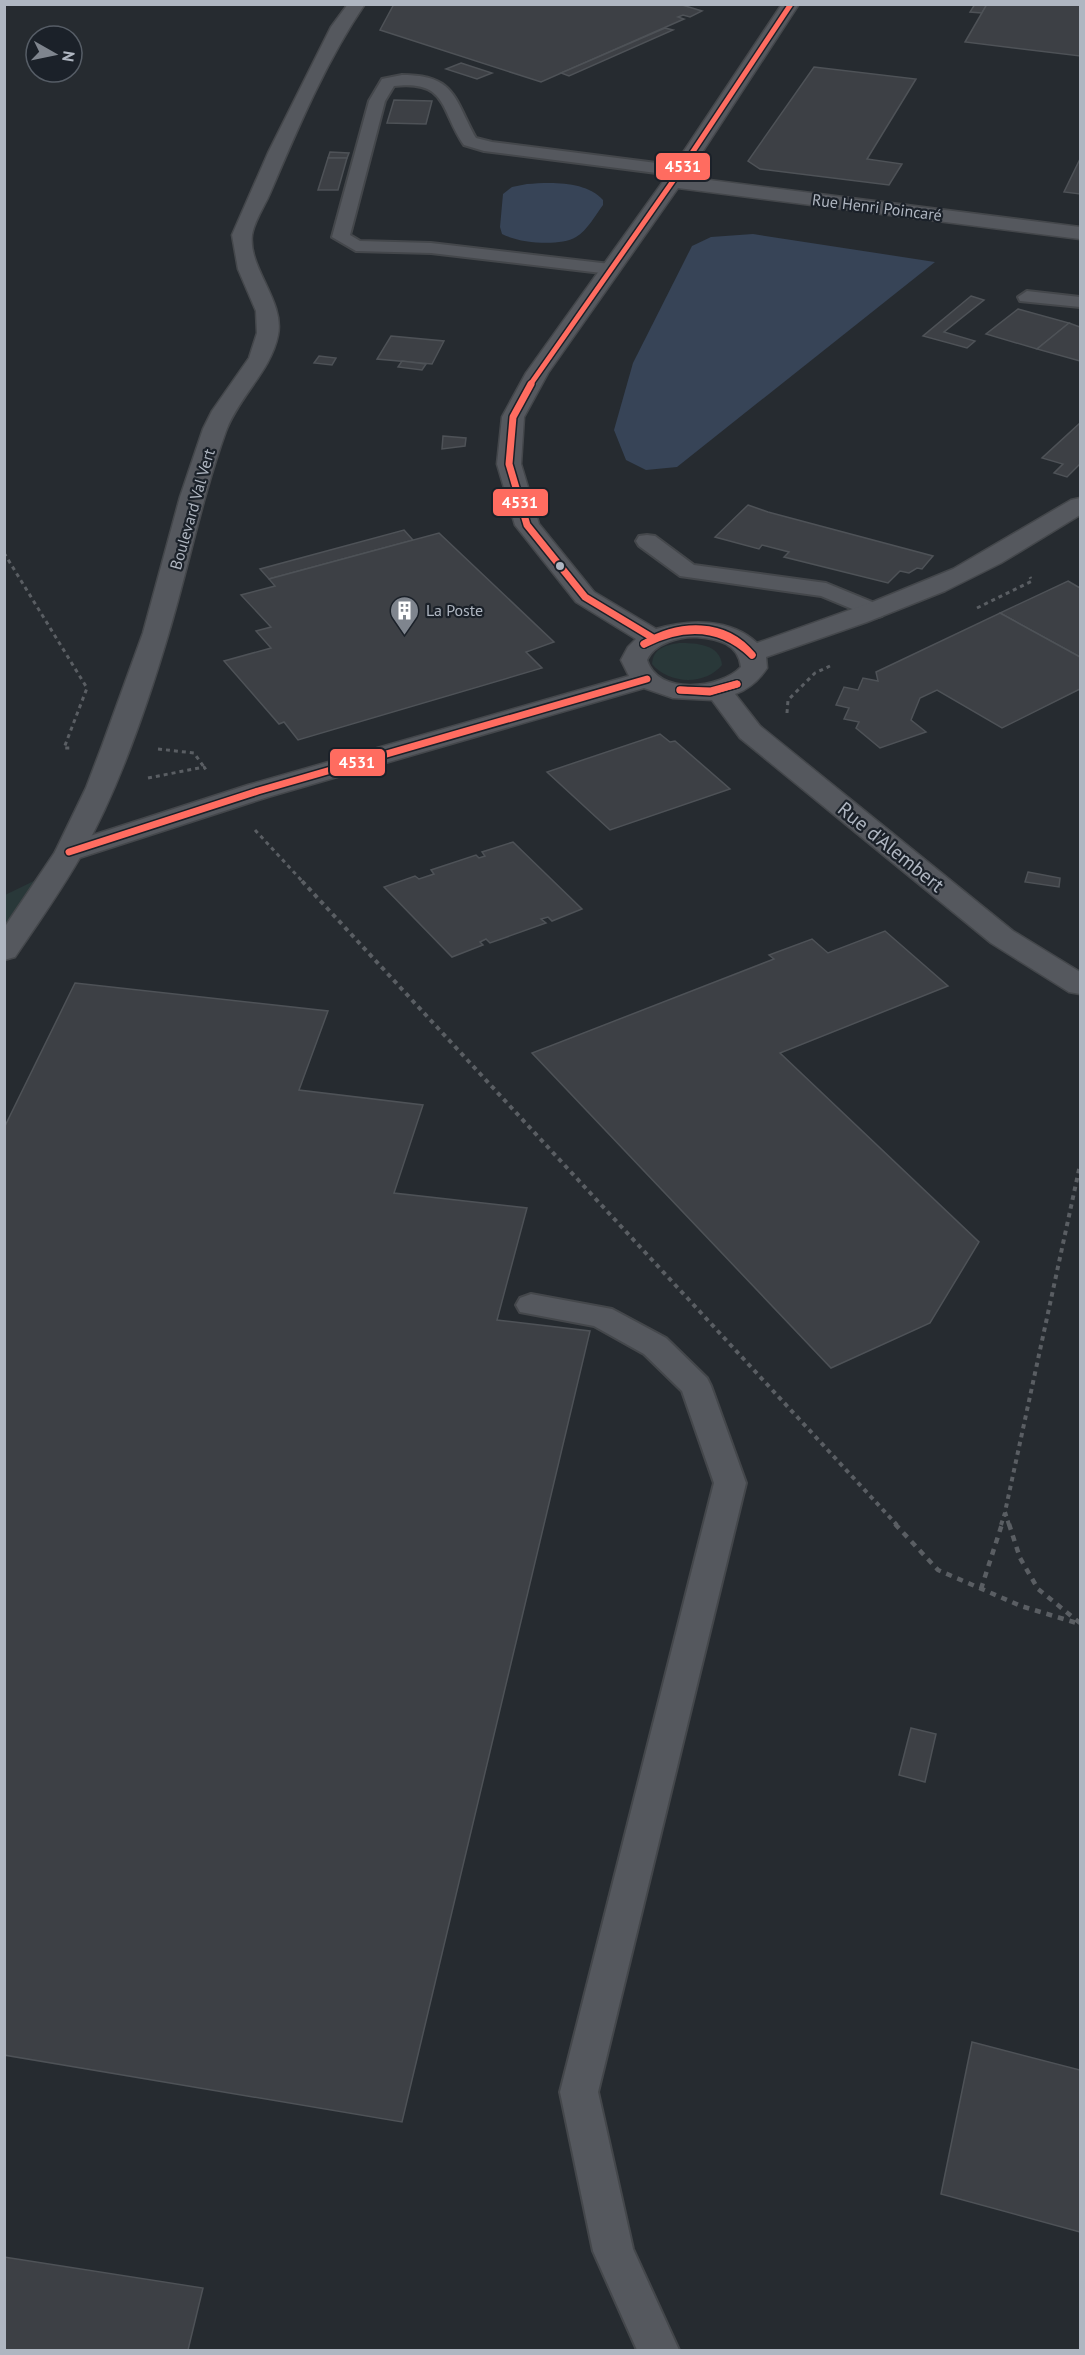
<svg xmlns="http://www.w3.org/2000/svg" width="1085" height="2355" viewBox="0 0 1085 2355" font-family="'PT Sans',sans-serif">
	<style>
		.green { fill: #293839 }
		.water { fill: #374457 }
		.building { fill: #3d4045; stroke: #4e5257; stroke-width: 1.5 }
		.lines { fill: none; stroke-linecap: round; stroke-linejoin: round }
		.service-casing { stroke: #44474b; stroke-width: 4 }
		.minor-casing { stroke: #44474b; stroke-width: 3 }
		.tertiary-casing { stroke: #44474b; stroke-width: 3 }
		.path-far2 { stroke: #5a5e63; stroke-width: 3; stroke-dasharray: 4 4; stroke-linecap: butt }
		.path-far1 { stroke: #5a5e63; stroke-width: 4; stroke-dasharray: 4.5 4.5; stroke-linecap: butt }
		.path { stroke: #5a5e63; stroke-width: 4.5; stroke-dasharray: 6 6; stroke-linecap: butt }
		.service { fill: #55585e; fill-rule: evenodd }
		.minor { fill: #55585e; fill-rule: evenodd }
		.tertiary { fill: #55585e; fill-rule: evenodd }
		.bus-1-far1-casing { stroke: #1b2129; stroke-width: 8 }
		.bus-1-casing { stroke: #1b2129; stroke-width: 10 }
		.bus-1-far1 { stroke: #ff6c60; stroke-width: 5 }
		.bus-1 { stroke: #ff6c60; stroke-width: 7 }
		.bus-dot { fill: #afb6c1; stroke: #1b2129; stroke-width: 2 }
		.labels { text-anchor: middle; stroke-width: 4.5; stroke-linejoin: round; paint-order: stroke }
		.far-street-label { font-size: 16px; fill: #afb6c1; stroke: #1b2129 }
		.far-poi-label { font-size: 16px; fill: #afb6c1; stroke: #1b2129; text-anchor: start }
		.street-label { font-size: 20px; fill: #afb6c1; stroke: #1b2129 }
		.line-badge { stroke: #1b2129; stroke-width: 2 }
		.badge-label { font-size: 16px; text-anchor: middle; font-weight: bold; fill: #fff }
	</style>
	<rect width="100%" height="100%" fill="#262b30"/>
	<g class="green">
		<path d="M679 643C696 643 720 644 722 665 705 686 668 684 652 664 653 648 666 645 679 643Z"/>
		<path d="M40 878 5 928V895Z"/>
	</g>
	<g class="water">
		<path d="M527 184C552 182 586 181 603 200V205C596 214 587 231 576 237 559 247 519 243 502 234L500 227 503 194 512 187Z"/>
		<path d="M753 234 935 262 677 467 646 470 626 460 614 430 633 363 692 246 711 237Z"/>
	</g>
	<g class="building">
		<path d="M394 4H679L702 11 690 17 683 15 678 17 684 19 541 82 380 30Z"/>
		<path d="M975 4H987L982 13 970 12Z"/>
		<path d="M987 4H1080V56L965 42Z"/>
		<path d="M665 28 673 30 569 76 561 73Z"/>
		<path d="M461 63 492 73 477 79 446 69Z"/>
		<path d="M814 67 916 79 867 159 902 164 889 185 760 169 748 161Z"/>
		<path d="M394 100 432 101 426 124 387 123Z"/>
		<path d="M330 152 349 153 347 158H328Z"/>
		<path d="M328 158H347L338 190H318Z"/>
		<path d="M1080 159V194L1064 192Z"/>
		<path d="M971 296 984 300 944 332 975 341 967 348 923 336Z"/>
		<path d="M1018 309 1069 323 1037 349 986 334Z"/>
		<path d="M1069 323 1080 327V361L1037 349Z"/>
		<path d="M391 336 444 341 432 364 377 359Z"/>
		<path d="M319 356 336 358 332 365 314 363Z"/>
		<path d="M402 361 426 364 422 370 398 367Z"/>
		<path d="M1080 423V464L1067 477 1054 473 1063 464 1042 458Z"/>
		<path d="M443 436 466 438 465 446 442 449Z"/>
		<path d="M748 505 768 512 933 556 922 569 917 568 909 573 900 571 888 583 784 557 789 552 762 545 759 549 715 537Z"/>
		<path d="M404 530 413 540 269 579 260 569Z"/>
		<path d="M439 533 554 642 526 652 542 668 298 740 284 722 279 724 224 661 271 648 256 631 271 627 241 595 275 586 269 579Z"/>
		<path d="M1068 581 1080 588V657L1000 613Z"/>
		<path d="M1000 613 1080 657V689L1002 728 937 690 920 698 911 720 926 732 880 748 856 728 859 722 844 719 849 708 836 705 844 687 858 690 863 678 878 681 876 672Z"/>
		<path d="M660 734 670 742 675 741 730 789 610 830 547 772Z"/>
		<path d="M513 842 582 909 552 921 548 917 541 919 546 923 490 943 486 939 480 942 483 945 452 957 384 887 415 876 419 879 434 874 431 870 476 855 479 858 485 856 482 852Z"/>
		<path d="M1028 872 1060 878 1059 887 1025 882Z"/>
		<path d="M885 931 948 986 780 1053 979 1242 930 1323 831 1368 532 1053 774 959 769 955 812 939 828 953Z"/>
		<path d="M75 983 328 1011 299 1090 423 1105 394 1193 527 1208 497 1320 590 1331 402 2122 4 2055V1128Z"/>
		<path d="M911 1728 936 1734 925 1782 899 1775Z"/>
		<path d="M972 2042 1080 2070V2232L941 2194Z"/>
		<path d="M4 2257 203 2288 188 2350H4Z"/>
	</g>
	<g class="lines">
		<defs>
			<g id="service">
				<path d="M402 75C456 75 454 99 476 138L492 142 680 166 688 171 680 176 484 151 464 145C440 110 448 80 394 86L385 101 350 235 360 241 431 243 610 264 619 269 610 274 431 253 356 251 332 237 369 101 382 79Z"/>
				<path d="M1027 291 1080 297V307L1020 301 1018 297Z"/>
				<path d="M647 535 655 536 694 565 826 583 882 606 885 611 882 616 874 618 821 596 680 576 639 546 636 541 639 536Z"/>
				<path d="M531 1294 612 1309 666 1338 707 1378 711 1386 746 1483 598 2092 633 2249 679 2350H637L593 2251 560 2092 714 1483 682 1391 644 1354 594 1326 520 1312 516 1305 520 1298Z"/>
			</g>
			<path id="minor" d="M782 4H799L686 177 1080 227V239L678 188 548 373 524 417 521 464 539 524 594 592 656 629C689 619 731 618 757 643L875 601 953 569 1071 500 1080 498V515L1001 563 945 591 867 622 766 657 767 668C759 680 749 689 735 694L760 726 1013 931 1080 972V994L1069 992 991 943 740 738 712 700 673 698 644 688 268 797 79 858 69 861 59 858 55 852 59 846 248 785 629 676 621 660 628 647 636 639 576 602 515 525 497 464 502 417 526 373 672 169ZM697 637C718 639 738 643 741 667 720 689 658 696 647 660 654 643 681 636 697 637Z"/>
			<path id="tertiary" d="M348 4H365C326 61 298 128 271 191 266 204 254 221 252 235 248 268 285 301 278 335 271 371 239 396 226 431 202 497 189 565 169 632 148 703 119 788 83 852 63 888 38 923 15 957L4 960V928L55 852 86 788 102 746 143 633 180 497 203 429 212 411 249 358 257 333 256 311 238 269 232 235 268 153 331 27Z"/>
		</defs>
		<use href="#service" class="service-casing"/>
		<use href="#minor" class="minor-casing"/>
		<use href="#tertiary" class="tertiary-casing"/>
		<g class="path-far2">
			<path d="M4 553 87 688 64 748H72"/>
			<path d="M977 608 1032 581 1030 577"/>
			<path d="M787 713 788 700 815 673 830 666"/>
			<path d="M158 749 194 753 204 767"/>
			<path d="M148 778 204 767 207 771"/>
			<path d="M255 830 303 882"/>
		</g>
		<g class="path-far1">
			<path d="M302 881 897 1525"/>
			<path d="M1001 1525 1005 1513"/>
			<path d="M1009 1525 1005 1512 1080 1165"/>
		</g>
		<g class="path">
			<path d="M895 1524 938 1570 1021 1606 1080 1624"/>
			<path d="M1009 1524 1020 1558 1038 1589 1080 1623"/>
			<path d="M981 1589 1002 1524"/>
		</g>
		<use href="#service" class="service"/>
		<use href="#minor" class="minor"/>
		<use href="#tertiary" class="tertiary"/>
		<defs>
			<path id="bus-1-far1" d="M530 385 680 171 791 4"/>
			<g id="bus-1">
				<path d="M531 384 513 417 509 464 527 525 585 597 653 638"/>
				<path d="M644 644C679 623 725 621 752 655"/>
				<path d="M644 644C682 625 720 624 752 655"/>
				<path d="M680 690 711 691 737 684"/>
				<path d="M680 690 710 692 737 684"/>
				<path d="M69 852 258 791 647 679"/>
			</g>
		</defs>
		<use href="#bus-1-far1" class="bus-1-far1-casing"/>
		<use href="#bus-1" class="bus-1-casing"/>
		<use href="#bus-1-far1" class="bus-1-far1"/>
		<use href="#bus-1" class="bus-1"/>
	</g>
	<defs>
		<symbol id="building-pin" viewBox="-11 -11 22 30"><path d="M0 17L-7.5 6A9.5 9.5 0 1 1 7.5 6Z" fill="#7f858e" stroke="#1b2129"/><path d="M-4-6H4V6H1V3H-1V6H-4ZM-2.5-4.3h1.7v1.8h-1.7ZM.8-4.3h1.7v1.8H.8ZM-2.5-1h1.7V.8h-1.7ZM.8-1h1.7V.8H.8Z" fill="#fff"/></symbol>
	</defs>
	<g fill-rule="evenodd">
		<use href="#building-pin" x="388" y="594" width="33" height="45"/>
	</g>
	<circle class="bus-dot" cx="560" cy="566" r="5"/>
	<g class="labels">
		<g class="far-street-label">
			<text transform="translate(877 207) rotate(7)" y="6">Rue Henri Poincaré</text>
			<text transform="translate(192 509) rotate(-74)" y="6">Boulevard Val Vert</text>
		</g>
		<g class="far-poi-label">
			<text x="426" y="616">La Poste</text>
		</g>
		<g class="street-label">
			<text transform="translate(891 847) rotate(39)" y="7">Rue d'Alembert</text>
		</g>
	</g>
	<g class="line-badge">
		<rect x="655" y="152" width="56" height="29" rx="6" fill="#ff6c60"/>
		<rect x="492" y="488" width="57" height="29" rx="6" fill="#ff6c60"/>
		<rect x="329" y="748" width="57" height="29" rx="6" fill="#ff6c60"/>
	</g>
	<g class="badge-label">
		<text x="683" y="172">4531</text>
		<text x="520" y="508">4531</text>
		<text x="357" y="768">4531</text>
	</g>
	<rect width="1085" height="2355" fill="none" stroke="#afb6c1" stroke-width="12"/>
	<g transform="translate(54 54) rotate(99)"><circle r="28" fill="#1b2129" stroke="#565d66" stroke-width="1.5"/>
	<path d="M0-4.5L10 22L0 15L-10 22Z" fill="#7f858e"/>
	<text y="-9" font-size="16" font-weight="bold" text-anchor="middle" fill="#afb6c1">N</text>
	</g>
</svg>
